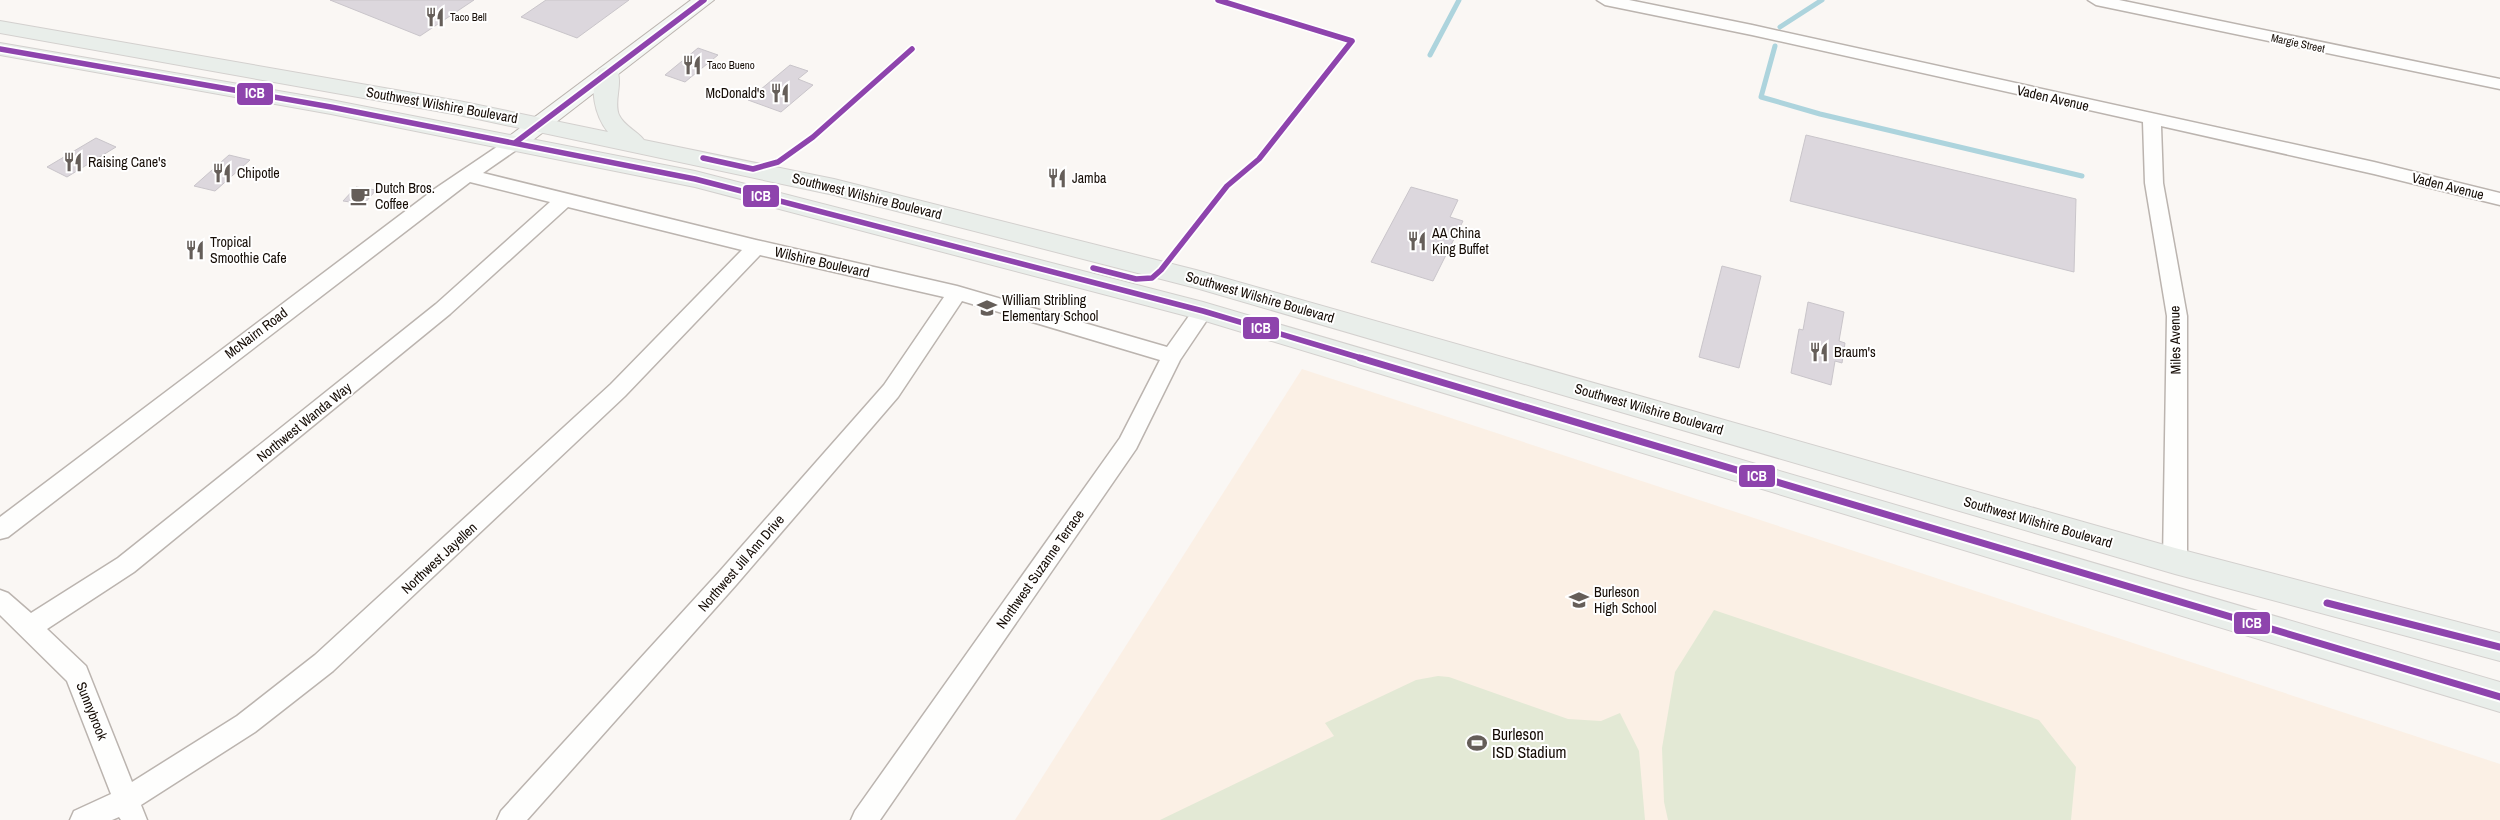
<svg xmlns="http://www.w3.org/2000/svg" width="2500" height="820" viewBox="0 0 2500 820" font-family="'Archivo Narrow',sans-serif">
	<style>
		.education { fill: #fbf0e5 }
		.green { fill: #e3e9d5 }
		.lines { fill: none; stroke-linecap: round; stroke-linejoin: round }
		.stream { stroke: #add4dd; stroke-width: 5 }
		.building { fill: #dcd7dd; stroke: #c9c5ca }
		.minor-casing { stroke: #bbb4af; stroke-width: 3 }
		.secondary-casing { stroke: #bbb4af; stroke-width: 2 }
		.primary-casing { stroke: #d3d0ce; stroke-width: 2 }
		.minor { fill: #fefefd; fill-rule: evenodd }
		.secondary { fill: #f3f6f3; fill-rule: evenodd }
		.primary { fill: #e9eeea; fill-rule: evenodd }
		.bus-1-far1-casing { stroke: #fff; stroke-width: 9 }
		.bus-1-casing { stroke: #fff; stroke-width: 11 }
		.bus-1-far1 { stroke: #8e44ad; stroke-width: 5.5 }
		.bus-1 { stroke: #8e44ad; stroke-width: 7 }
		.labels { text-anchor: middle; stroke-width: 4; stroke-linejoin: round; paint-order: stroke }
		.far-poi-label { font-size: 11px; fill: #150c05; stroke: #fff; text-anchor: start }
		.far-street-label { font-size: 11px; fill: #150c05; stroke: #fff }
		.poi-label { font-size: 14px; fill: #150c05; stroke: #fff; text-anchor: start }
		.street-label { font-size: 14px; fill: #150c05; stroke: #fff }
		.near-poi-label { font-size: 16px; fill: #150c05; stroke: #fff; text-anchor: start }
		.line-badge { stroke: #fff; stroke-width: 2 }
		.badge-label { font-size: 14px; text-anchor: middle; font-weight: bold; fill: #fff }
	</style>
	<rect width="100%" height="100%" fill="#faf7f4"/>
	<path class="education" d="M1302 369 2500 764V820H1015Z"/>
	<g class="green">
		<path d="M1714 610 2039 720 2076 767 2071 820H1668L1664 802 1662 748 1675 672Z"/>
		<path d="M1438 676 1449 677 1568 719 1601 721 1620 713 1639 751 1645 820H1160L1334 736 1325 723 1416 680Z"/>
	</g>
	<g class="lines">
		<g class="stream">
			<path d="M1780 27 1822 0"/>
			<path d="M1775 46 1761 97 1820 114 2082 176"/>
			<path d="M1430 55 1459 0"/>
		</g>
	</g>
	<g class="building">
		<path d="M330 0H474L420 36Z"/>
		<path d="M546 0H629L577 38 521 17Z"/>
		<path d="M698 48 718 55 685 82 665 75Z"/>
		<path d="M790 65 808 71 798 79 813 85 781 112 748 100Z"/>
		<path d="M1806 135 2076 199 2074 272 1790 201Z"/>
		<path d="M96 138 116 147 67 177 47 167Z"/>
		<path d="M229 155 250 160 215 191 194 186Z"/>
		<path d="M356 187 376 190 364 204 343 201Z"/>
		<path d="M1411 187 1458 200 1450 217 1463 221 1433 281 1371 262Z"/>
		<path d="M1722 266 1761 276 1739 368 1699 357Z"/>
		<path d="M1808 302 1844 312 1839 341 1845 343 1842 363 1835 361 1831 385 1791 373 1799 329 1803 330Z"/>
	</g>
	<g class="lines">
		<defs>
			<g id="minor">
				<path d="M1597 0H1629L1752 25 2374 162 2500 193V205L2374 174 2161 126 2163 183 2187 316V561L2183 568 2175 571 2167 568 2163 561 2167 316 2145 183 2143 122 1752 35 1605 5Z"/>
				<path d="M2088 0H2119L2500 79V89L2096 5Z"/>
				<path d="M516 136 522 138 525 142 522 146 483 173 756 240 957 286 1167 347 1196 306 1203 304 1210 306 1213 311 1180 360 1136 449 880 820H851L855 811 1120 438 1160 360 962 301 898 397 736 585 527 820H497L501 811 720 571 884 385 944 297 760 255 625 396 333 671 255 732 141 805 147 820H121L119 817 112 820H70L74 811 111 794 67 681 0 615V590L8 593 31 613 118 558 436 304 550 202 470 182 8 537 0 539V517L436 188 510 138ZM568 207 742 250 611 384 315 655 237 716 132 782 86 666 47 629 134 572 450 314Z"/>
			</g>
			<path id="secondary" d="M691 0H714L524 147 516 149 508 147 504 142 508 137Z"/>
			<g id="primary">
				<path d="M0 21 459 101 608 132C595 116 588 88 600 69L608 67 616 69C624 82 613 101 619 115 624 126 637 131 644 140L834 179 1196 270 2175 548 2500 633V661L2175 574 1196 288 834 195 459 115 0 33Z"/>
				<path d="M0 43 331 100 695 171 1203 302 2500 682V712L1202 320 695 187 331 114 0 55Z"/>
			</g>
		</defs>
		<use href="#minor" class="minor-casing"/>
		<use href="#secondary" class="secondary-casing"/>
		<use href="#primary" class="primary-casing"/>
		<use href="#minor" class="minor"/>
		<use href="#secondary" class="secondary"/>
		<use href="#primary" class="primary"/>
		<defs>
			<g id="bus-1-far1">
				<path d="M0 49 331 107 695 179 1203 311 1364 359"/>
				<path d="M516 142 704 0"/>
				<path d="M703 158 753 169 778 162 813 137 912 49"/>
				<path d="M1093 268 1136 279 1152 278 1161 270 1227 186 1259 159 1352 41 1218 0"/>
			</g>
			<g id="bus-1">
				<path d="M1360 358 2500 697"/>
				<path d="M2327 603 2500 647"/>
			</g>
		</defs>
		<use href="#bus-1-far1" class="bus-1-far1-casing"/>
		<use href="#bus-1" class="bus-1-casing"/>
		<use href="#bus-1-far1" class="bus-1-far1"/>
		<use href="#bus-1" class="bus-1"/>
	</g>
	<defs>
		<symbol id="restaurant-bare" viewBox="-9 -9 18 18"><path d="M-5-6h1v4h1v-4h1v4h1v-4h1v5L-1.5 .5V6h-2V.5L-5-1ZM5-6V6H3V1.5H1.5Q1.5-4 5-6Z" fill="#655e59" stroke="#fff" stroke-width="2.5" paint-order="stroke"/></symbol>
		<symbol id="cafe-bare" viewBox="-9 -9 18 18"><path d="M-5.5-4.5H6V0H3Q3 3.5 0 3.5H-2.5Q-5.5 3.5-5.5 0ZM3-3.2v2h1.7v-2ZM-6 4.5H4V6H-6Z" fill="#655e59" stroke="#fff" stroke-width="2.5" paint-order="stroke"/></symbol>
		<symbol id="school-bare" viewBox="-9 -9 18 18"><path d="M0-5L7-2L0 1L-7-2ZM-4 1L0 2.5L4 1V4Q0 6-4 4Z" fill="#655e59" stroke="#fff" stroke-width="2.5" paint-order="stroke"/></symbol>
		<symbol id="stadium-bare" viewBox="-9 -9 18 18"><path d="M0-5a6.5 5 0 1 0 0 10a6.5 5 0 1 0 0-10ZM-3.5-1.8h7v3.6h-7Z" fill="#655e59" stroke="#fff" stroke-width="2.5" paint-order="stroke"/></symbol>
	</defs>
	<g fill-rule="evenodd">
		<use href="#restaurant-bare" x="421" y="3" width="28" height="28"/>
		<use href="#restaurant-bare" x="678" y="51" width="28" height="28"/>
		<use href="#restaurant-bare" x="766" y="79" width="28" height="28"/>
		<use href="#restaurant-bare" x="59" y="148" width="28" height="28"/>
		<use href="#restaurant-bare" x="208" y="159" width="28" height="28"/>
		<use href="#restaurant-bare" x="1043" y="164" width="28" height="28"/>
		<use href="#cafe-bare" x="346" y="182" width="28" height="28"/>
		<use href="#restaurant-bare" x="1403" y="227" width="28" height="28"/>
		<use href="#restaurant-bare" x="181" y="236" width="28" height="28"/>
		<use href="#school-bare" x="973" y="294" width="28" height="28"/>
		<use href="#restaurant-bare" x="1805" y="338" width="28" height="28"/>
		<use href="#school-bare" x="1565" y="586" width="28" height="28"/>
		<use href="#stadium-bare" x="1463" y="729" width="28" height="28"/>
	</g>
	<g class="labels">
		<g class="far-poi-label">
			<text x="450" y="21">Taco Bell</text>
			<text x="707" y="69">Taco Bueno</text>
		</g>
		<g class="far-street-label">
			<text transform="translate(2298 43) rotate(12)" y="4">Margie Street</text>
		</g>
		<g class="poi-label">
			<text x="765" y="98" text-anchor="end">McDonald's</text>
			<text x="88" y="167">Raising Cane's</text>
			<text x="237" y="178">Chipotle</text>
			<text x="1072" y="183">Jamba</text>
			<text x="375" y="193">Dutch Bros.<tspan x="375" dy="16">Coffee</tspan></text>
			<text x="1432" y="238">AA China<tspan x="1432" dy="16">King Buffet</tspan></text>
			<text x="210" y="247">Tropical<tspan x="210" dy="16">Smoothie Cafe</tspan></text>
			<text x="1002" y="305">William Stribling<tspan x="1002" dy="16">Elementary School</tspan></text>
			<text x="1834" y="357">Braum's</text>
			<text x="1594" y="597">Burleson<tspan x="1594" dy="16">High School</tspan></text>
		</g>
		<g class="street-label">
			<text transform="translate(2053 98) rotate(13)" y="5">Vaden Avenue</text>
			<text transform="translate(442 105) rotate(10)" y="5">Southwest Wilshire Boulevard</text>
			<text transform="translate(2448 186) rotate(14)" y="5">Vaden Avenue</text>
			<text transform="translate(867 196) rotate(14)" y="5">Southwest Wilshire Boulevard</text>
			<text transform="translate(822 262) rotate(13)" y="5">Wilshire Boulevard</text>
			<text transform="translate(1260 297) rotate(16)" y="5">Southwest Wilshire Boulevard</text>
			<text transform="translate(256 333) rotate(-37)" y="5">McNairn Road</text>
			<text transform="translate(2175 340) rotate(-91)" y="5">Miles Avenue</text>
			<text transform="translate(1649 409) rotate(16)" y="5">Southwest Wilshire Boulevard</text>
			<text transform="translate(304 422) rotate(-39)" y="5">Northwest Wanda Way</text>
			<text transform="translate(2038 522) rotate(16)" y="5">Southwest Wilshire Boulevard</text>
			<text transform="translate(439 558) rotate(-43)" y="5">Northwest Jayellen</text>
			<text transform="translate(741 563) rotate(-49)" y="5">Northwest Jill Ann Drive</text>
			<text transform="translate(1040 569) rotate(-55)" y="5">Northwest Suzanne Terrace</text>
			<text transform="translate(92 711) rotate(68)" y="5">Sunnybrook</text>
		</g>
		<g class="near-poi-label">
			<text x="1492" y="740">Burleson<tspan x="1492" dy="18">ISD Stadium</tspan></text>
		</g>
	</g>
	<g class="line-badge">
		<rect x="236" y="82" width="38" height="24" rx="5" fill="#8e44ad"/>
		<rect x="742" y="184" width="38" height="24" rx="5" fill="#8e44ad"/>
		<rect x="1242" y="316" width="38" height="24" rx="5" fill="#8e44ad"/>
		<rect x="1738" y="464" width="38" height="24" rx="5" fill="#8e44ad"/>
		<rect x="2233" y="611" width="38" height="24" rx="5" fill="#8e44ad"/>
	</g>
	<g class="badge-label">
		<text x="255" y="98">ICB</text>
		<text x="761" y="201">ICB</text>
		<text x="1261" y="333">ICB</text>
		<text x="1757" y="481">ICB</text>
		<text x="2252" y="628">ICB</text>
	</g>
</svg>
